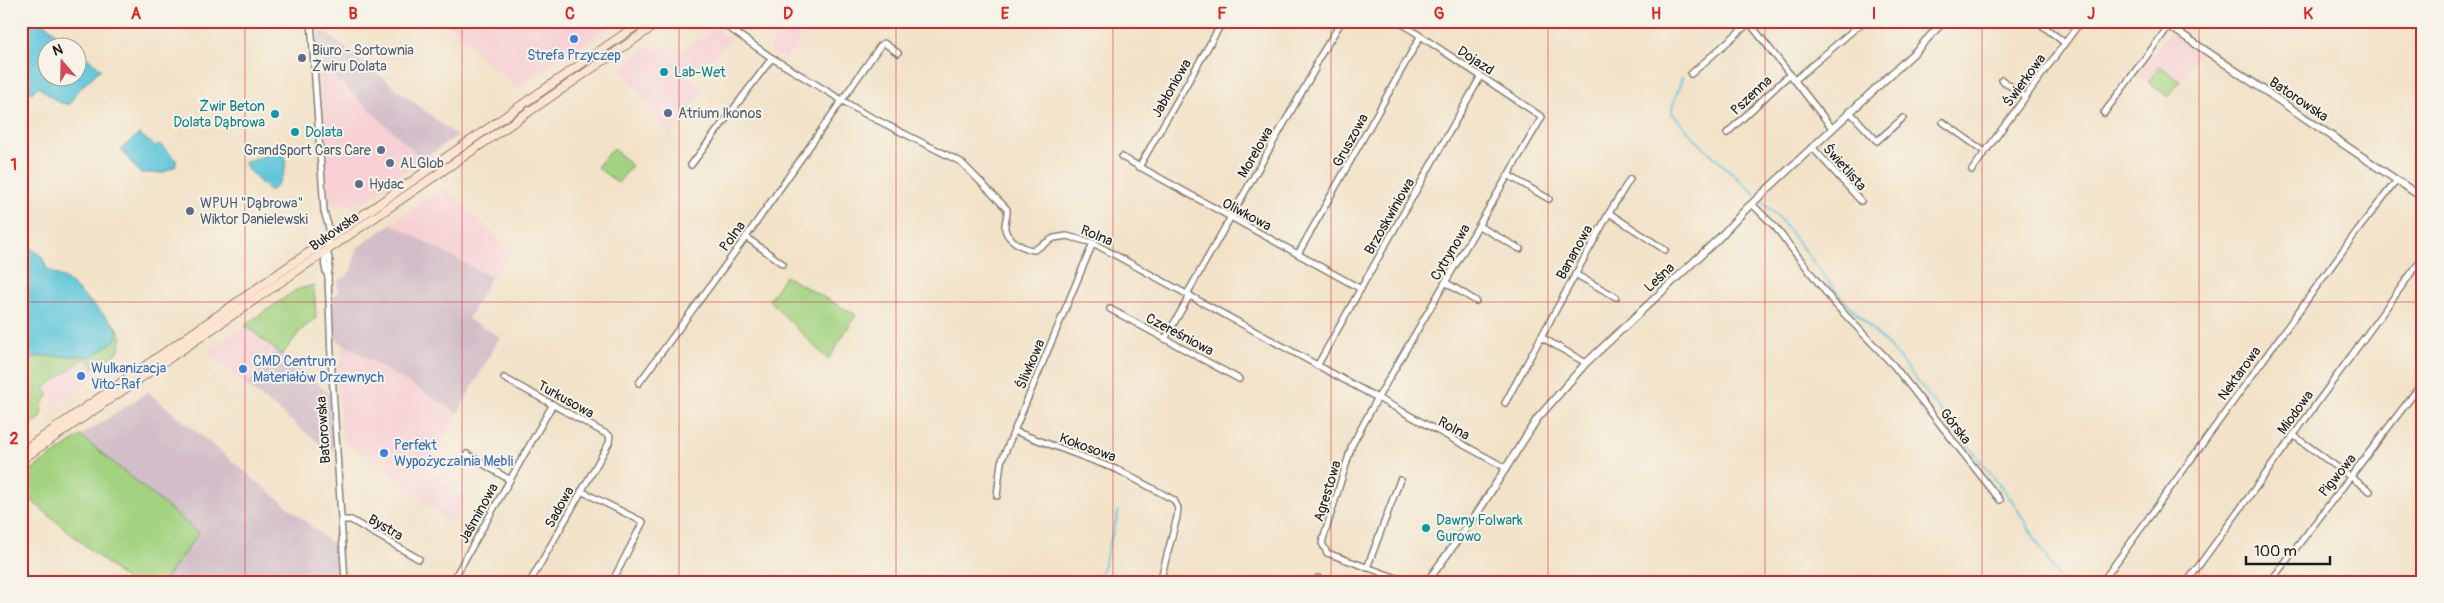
<svg xmlns="http://www.w3.org/2000/svg" width="2444" height="603" viewBox="0 0 2444 603" font-family="Pangolin,sans-serif">
	<style>
		.built { fill: #f7cfd4 }
		.industrial { fill: #d2bdc8 }
		.green { fill: #a3d381; stroke: #60784e }
		.water { fill: #5ec6db; stroke: #3d717c }
		.lines { fill: none; stroke-linecap: round; stroke-linejoin: round }
		.stream { stroke: #5ec6db; stroke-width: 2 }
		.minor-casing { stroke: #877f72; stroke-width: 8 }
		.tertiary-casing { stroke: #877f72; stroke-width: 9 }
		.secondary-casing { stroke: #877f72; stroke-width: 10 }
		.minor { stroke: #fff; stroke-width: 5 }
		.tertiary { stroke: #fff; stroke-width: 6 }
		.secondary { stroke: #fde4d0; stroke-width: 8 }
		.grid { fill: none; stroke: #d62828; stroke-width: 1; stroke-opacity: 0.55 }
		.shop-dot { fill: #3f7fe0; stroke: #f7f3e8; stroke-width: 2 }
		.service-dot { fill: #5c6f8a; stroke: #f7f3e8; stroke-width: 2 }
		.culture-dot { fill: #0f9aa8; stroke: #f7f3e8; stroke-width: 2 }
		.labels { text-anchor: middle; stroke-width: 4; stroke-linejoin: round; paint-order: stroke }
		.service-label { font-size: 14px; fill: #4e5e75; stroke: #f7f3e8; text-anchor: start }
		.shop-label { font-size: 14px; fill: #366cbe; stroke: #f7f3e8; text-anchor: start }
		.street-label { font-size: 14px; fill: #1c1c1c; stroke: #f7f3e8 }
		.culture-label { font-size: 14px; fill: #0d838f; stroke: #f7f3e8; text-anchor: start }
		.neatline { fill: none; stroke: #d62828; stroke-width: 2 }
		.grid-label { font-size: 16px; text-anchor: middle; font-weight: bold; fill: #d62828 }
	</style>
	<rect width="100%" height="100%" fill="#f7f3e8"/>
	<filter id="ink" filterUnits="userSpaceOnUse"><feTurbulence type="fractalNoise" baseFrequency=".02" numOctaves="2"/><feDisplacementMap in="SourceGraphic" scale="10" xChannelSelector="R" yChannelSelector="G"/><feConvolveMatrix kernelMatrix="1 2 1 2 8 2 1 2 1" color-interpolation-filters="sRGB"/></filter>
	<filter id="wash" filterUnits="userSpaceOnUse"><feTurbulence type="fractalNoise" baseFrequency=".0096" numOctaves="4" result="noise"/><feDisplacementMap in="SourceGraphic" scale="20" xChannelSelector="R" yChannelSelector="G"/><feGaussianBlur stdDeviation="1.12" result="paint"/><feColorMatrix in="noise" values="0 0 0 0 0 0 0 0 0 0 0 0 0 0 0 0 0 1.4 0 .05"/><feComposite in="paint" operator="in"/></filter>
	<g filter="url(#wash)">
		<rect width="100%" height="100%" fill="#f2e2c8"/>
		<g class="built">
			<path d="M602 21 609 27 573 53 569 50 517 90 446 22Z"/>
			<path d="M789 21 812 23 785 60 769 50Z"/>
			<path d="M719 26 721 34 728 37 733 35 717 54 688 73 703 93 670 137 621 67 649 47 658 50 666 45 675 56Z"/>
			<path d="M2169 32 2200 53 2168 97 2138 75Z"/>
			<path d="M318 61 422 159 367 200 354 205 328 203Z"/>
			<path d="M444 187 513 253 491 277 391 224Z"/>
			<path d="M245 325 276 351 246 385 206 352Z"/>
			<path d="M342 343 458 413 427 469 465 500 452 524 342 438 336 366 343 361Z"/>
			<path d="M87 358 99 376 56 406 44 388Z"/>
		</g>
		<g class="industrial">
			<path d="M323 31 457 136 422 159 318 61V36Z"/>
			<path d="M391 224 491 277 468 319 500 337 458 413 335 339 333 297 339 293 337 281 346 277 352 268 357 248Z"/>
			<path d="M276 351 329 393 333 454 246 385Z"/>
			<path d="M148 392 339 549 340 582H314L310 579 308 582H163L198 533 81 436Z"/>
		</g>
		<g class="green">
			<path d="M2160 66 2180 81 2168 97 2148 82Z"/>
			<path d="M613 148 632 166 618 183 597 167Z"/>
			<path d="M785 276 856 315 828 360 769 300Z"/>
			<path d="M314 285 316 318 300 331 282 355 245 325 296 290Z"/>
			<path d="M117 327 122 337 118 352 94 368 86 358 44 388 49 395 42 404 41 418 21 431V373L27 362 36 356H93L116 339Z"/>
			<path d="M81 436 199 533 163 582H129L21 492V477Z"/>
		</g>
		<g class="water">
			<path d="M21 21H41L73 47 48 48V78H78V51L101 69 76 92 70 104C59 106 46 93 38 86L32 93 29 92 27 79 21 74Z"/>
			<path d="M139 134 155 146 160 144 176 160V166L162 173H140L121 149Z"/>
			<path d="M270 151 283 153C290 165 282 182 272 190H268L249 171 244 162 262 157Z"/>
			<path d="M21 239 42 257 47 269 68 281 117 327 116 339 93 356H36L27 362 21 373Z"/>
		</g>
		<g class="lines">
			<g class="stream">
				<path d="M1682 78 1672 108V113L1700 144 1756 195"/>
				<path d="M1761 201 1780 219 1839 295 1895 353 2013 502 2061 582"/>
				<path d="M1099 582 1119 510"/>
			</g>
		</g>
	</g>
	<g filter="url(#ink)">
		<g class="lines">
			<defs>
				<g id="minor">
					<path d="M311 21 324 211C326 220 331 230 330 239 328 256 320 258 328 277"/>
					<path d="M719 21 772 58 863 113 961 162 1007 209C1008 216 1004 222 1005 229 1007 240 1024 249 1034 250L1054 238 1067 236 1093 243 1506 468"/>
					<path d="M1398 21 1542 117 1377 399 1352 445 1322 543 1327 553 1408 582"/>
					<path d="M1748 21 1832 128"/>
					<path d="M2043 26 2065 43"/>
					<path d="M1691 74 1749 23"/>
					<path d="M1795 80 1864 21"/>
					<path d="M2002 80 2025 97"/>
					<path d="M1849 111 1877 141 1903 118"/>
					<path d="M2104 113 2169 26"/>
					<path d="M1943 122 1985 152"/>
					<path d="M1727 133 1790 74"/>
					<path d="M1812 147 1861 201"/>
					<path d="M1122 157 1361 289"/>
					<path d="M691 165 772 58"/>
					<path d="M1139 167 1223 21"/>
					<path d="M1972 170 2081 21"/>
					<path d="M1508 175 1549 199"/>
					<path d="M1752 204 1776 228 1834 303 1894 366 2000 500"/>
					<path d="M1609 213 1665 250"/>
					<path d="M1479 226 1520 249"/>
					<path d="M746 237 783 264"/>
					<path d="M327 251 330 262 328 277 331 356 345 582"/>
					<path d="M1298 254 1420 37"/>
					<path d="M1575 274 1616 297"/>
					<path d="M1445 282 1476 301"/>
					<path d="M1187 294 1315 69 1317 61 1342 21"/>
					<path d="M1110 309 1239 379"/>
					<path d="M1541 337 1586 363"/>
					<path d="M1165 339 1190 295"/>
					<path d="M1317 366 1481 76"/>
					<path d="M504 378 610 436 609 443 530 582"/>
					<path d="M639 383 746 237 880 46 884 43 898 53"/>
					<path d="M1505 403 1609 213 1630 179"/>
					<path d="M1014 431 1118 470 1174 500 1178 508 1177 517 1160 582"/>
					<path d="M2293 435 2370 491"/>
					<path d="M467 454 510 480"/>
					<path d="M581 491 643 522 612 582"/>
					<path d="M997 496 1001 462 1093 243"/>
					<path d="M341 520H351L419 559"/>
					<path d="M1367 568 1400 480"/>
					<path d="M452 582 553 404"/>
					<path d="M1317 582 1318 578"/>
					<path d="M2102 582 2357 231 2397 180"/>
					<path d="M2187 582 2423 257"/>
					<path d="M2270 582 2423 382"/>
				</g>
				<g id="tertiary">
					<path d="M2162 21 2423 198"/>
					<path d="M1427 582 1478 512 1537 419 1586 363 1718 239 1746 209 1916 51 1944 21"/>
				</g>
				<g id="secondary">
					<path d="M21 452 643 21"/>
					<path d="M21 460 661 21"/>
				</g>
			</defs>
			<use href="#minor" class="minor-casing"/>
			<use href="#tertiary" class="tertiary-casing"/>
			<use href="#secondary" class="secondary-casing"/>
			<use href="#minor" class="minor"/>
			<use href="#tertiary" class="tertiary"/>
			<use href="#secondary" class="secondary"/>
		</g>
	</g>
	<path class="grid" d="M245 21V582M462 21V582M679 21V582M896 21V582M1113 21V582M1331 21V582M1548 21V582M1765 21V582M1982 21V582M2199 21V582M21 302H2423"/>
	<g class="shop-dot">
		<circle cx="574" cy="39" r="5"/>
		<circle cx="243" cy="369" r="5"/>
		<circle cx="81" cy="376" r="5"/>
		<circle cx="384" cy="453" r="5"/>
	</g>
	<g class="service-dot">
		<circle cx="302" cy="58" r="5"/>
		<circle cx="668" cy="113" r="5"/>
		<circle cx="381" cy="150" r="5"/>
		<circle cx="390" cy="163" r="5"/>
		<circle cx="359" cy="184" r="5"/>
		<circle cx="190" cy="211" r="5"/>
	</g>
	<g class="culture-dot">
		<circle cx="664" cy="72" r="5"/>
		<circle cx="275" cy="114" r="5"/>
		<circle cx="295" cy="132" r="5"/>
		<circle cx="1426" cy="528" r="5"/>
	</g>
	<g class="labels">
		<g class="service-label">
			<text x="312" y="55">Biuro - Sortownia<tspan x="312" dy="16">Żwiru Dolata</tspan></text>
			<text x="678" y="118">Atrium Ikonos</text>
			<text x="371" y="155" text-anchor="end">GrandSport Cars Care</text>
			<text x="400" y="168">ALGlob</text>
			<text x="369" y="189">Hydac</text>
			<text x="200" y="208">WPUH "Dąbrowa"<tspan x="200" dy="16">Wiktor Danielewski</tspan></text>
		</g>
		<g class="shop-label">
			<text x="574" y="60" text-anchor="middle">Strefa Przyczep</text>
			<text x="253" y="366">CMD Centrum<tspan x="253" dy="16">Materiałów Drzewnych</tspan></text>
			<text x="91" y="373">Wulkanizacja<tspan x="91" dy="16">Vito-Raf</tspan></text>
			<text x="394" y="450">Perfekt<tspan x="394" dy="16">Wypożyczalnia Mebli</tspan></text>
		</g>
		<g class="street-label">
			<text transform="translate(1476 60) rotate(33)" y="5">Dojazd</text>
			<text transform="translate(2024 80) rotate(-54)" y="5">Świerkowa</text>
			<text transform="translate(1171 88) rotate(-60)" y="5">Jabłoniowa</text>
			<text transform="translate(1751 95) rotate(-43)" y="5">Pszenna</text>
			<text transform="translate(2299 99) rotate(34)" y="5">Batorowska</text>
			<text transform="translate(1350 140) rotate(-61)" y="5">Gruszowa</text>
			<text transform="translate(1255 152) rotate(-60)" y="5">Morelowa</text>
			<text transform="translate(1845 167) rotate(48)" y="5">Świetlista</text>
			<text transform="translate(1247 214) rotate(28)" y="5">Oliwkowa</text>
			<text transform="translate(1389 216) rotate(-60)" y="5">Brzoskwiniowa</text>
			<text transform="translate(334 231) rotate(-35)" y="5">Bukowska</text>
			<text transform="translate(1097 235) rotate(22)" y="5">Rolna</text>
			<text transform="translate(732 236) rotate(-54)" y="5">Polna</text>
			<text transform="translate(1450 252) rotate(-59)" y="5">Cytrynowa</text>
			<text transform="translate(1574 252) rotate(-61)" y="5">Bananowa</text>
			<text transform="translate(1659 277) rotate(-43)" y="5">Leśna</text>
			<text transform="translate(1180 334) rotate(28)" y="5">Czereśniowa</text>
			<text transform="translate(1030 364) rotate(-67)" y="5">Śliwkowa</text>
			<text transform="translate(2239 373) rotate(-54)" y="5">Nektarowa</text>
			<text transform="translate(566 399) rotate(29)" y="5">Turkusowa</text>
			<text transform="translate(2295 412) rotate(-54)" y="5">Miodowa</text>
			<text transform="translate(1956 426) rotate(52)" y="5">Górska</text>
			<text transform="translate(1454 428) rotate(28)" y="5">Rolna</text>
			<text transform="translate(323 430) rotate(-94)" y="5">Batorowska</text>
			<text transform="translate(1088 447) rotate(20)" y="5">Kokosowa</text>
			<text transform="translate(2337 475) rotate(-51)" y="5">Pigwowa</text>
			<text transform="translate(1327 491) rotate(-73)" y="5">Agrestowa</text>
			<text transform="translate(559 507) rotate(-61)" y="5">Sadowa</text>
			<text transform="translate(478 513) rotate(-61)" y="5">Jaśminowa</text>
			<text transform="translate(386 527) rotate(30)" y="5">Bystra</text>
		</g>
		<g class="culture-label">
			<text x="674" y="77">Lab-Wet</text>
			<text x="265" y="111" text-anchor="end">Żwir Beton<tspan x="265" dy="16">Dolata Dąbrowa</tspan></text>
			<text x="305" y="137">Dolata</text>
			<text x="1436" y="525">Dawny Folwark<tspan x="1436" dy="16">Gurowo</tspan></text>
		</g>
	</g>
	<rect width="2444" height="603" fill="none" stroke="#f7f3e8" stroke-width="55"/>
	<g transform="translate(62 62) rotate(340)"><circle r="24" fill="#f7f3e8" stroke="#9f9d96"/>
	<path d="M0-4L9 19L0 12L-9 19Z" fill="#d1495b"/>
	<text y="-8" font-size="14" font-weight="bold" text-anchor="middle" fill="#1c1c1c">N</text>
	</g>
	<path d="M2246 556v8h84v-8" fill="none" stroke="#1c1c1c" stroke-width="2.5"/>
	<text x="2254" y="556" font-size="15" fill="#1c1c1c" stroke="#f7f3e8" stroke-width="4" paint-order="stroke">100 m</text>
	<rect x="28" y="28" width="2388" height="548" class="neatline"/>
	<g class="grid-label">
		<text x="136" y="19">A</text>
		<text x="353" y="19">B</text>
		<text x="570" y="19">C</text>
		<text x="788" y="19">D</text>
		<text x="1005" y="19">E</text>
		<text x="1222" y="19">F</text>
		<text x="1439" y="19">G</text>
		<text x="1656" y="19">H</text>
		<text x="1874" y="19">I</text>
		<text x="2091" y="19">J</text>
		<text x="2308" y="19">K</text>
		<text x="14" y="170">1</text>
		<text x="14" y="444">2</text>
	</g>
</svg>
